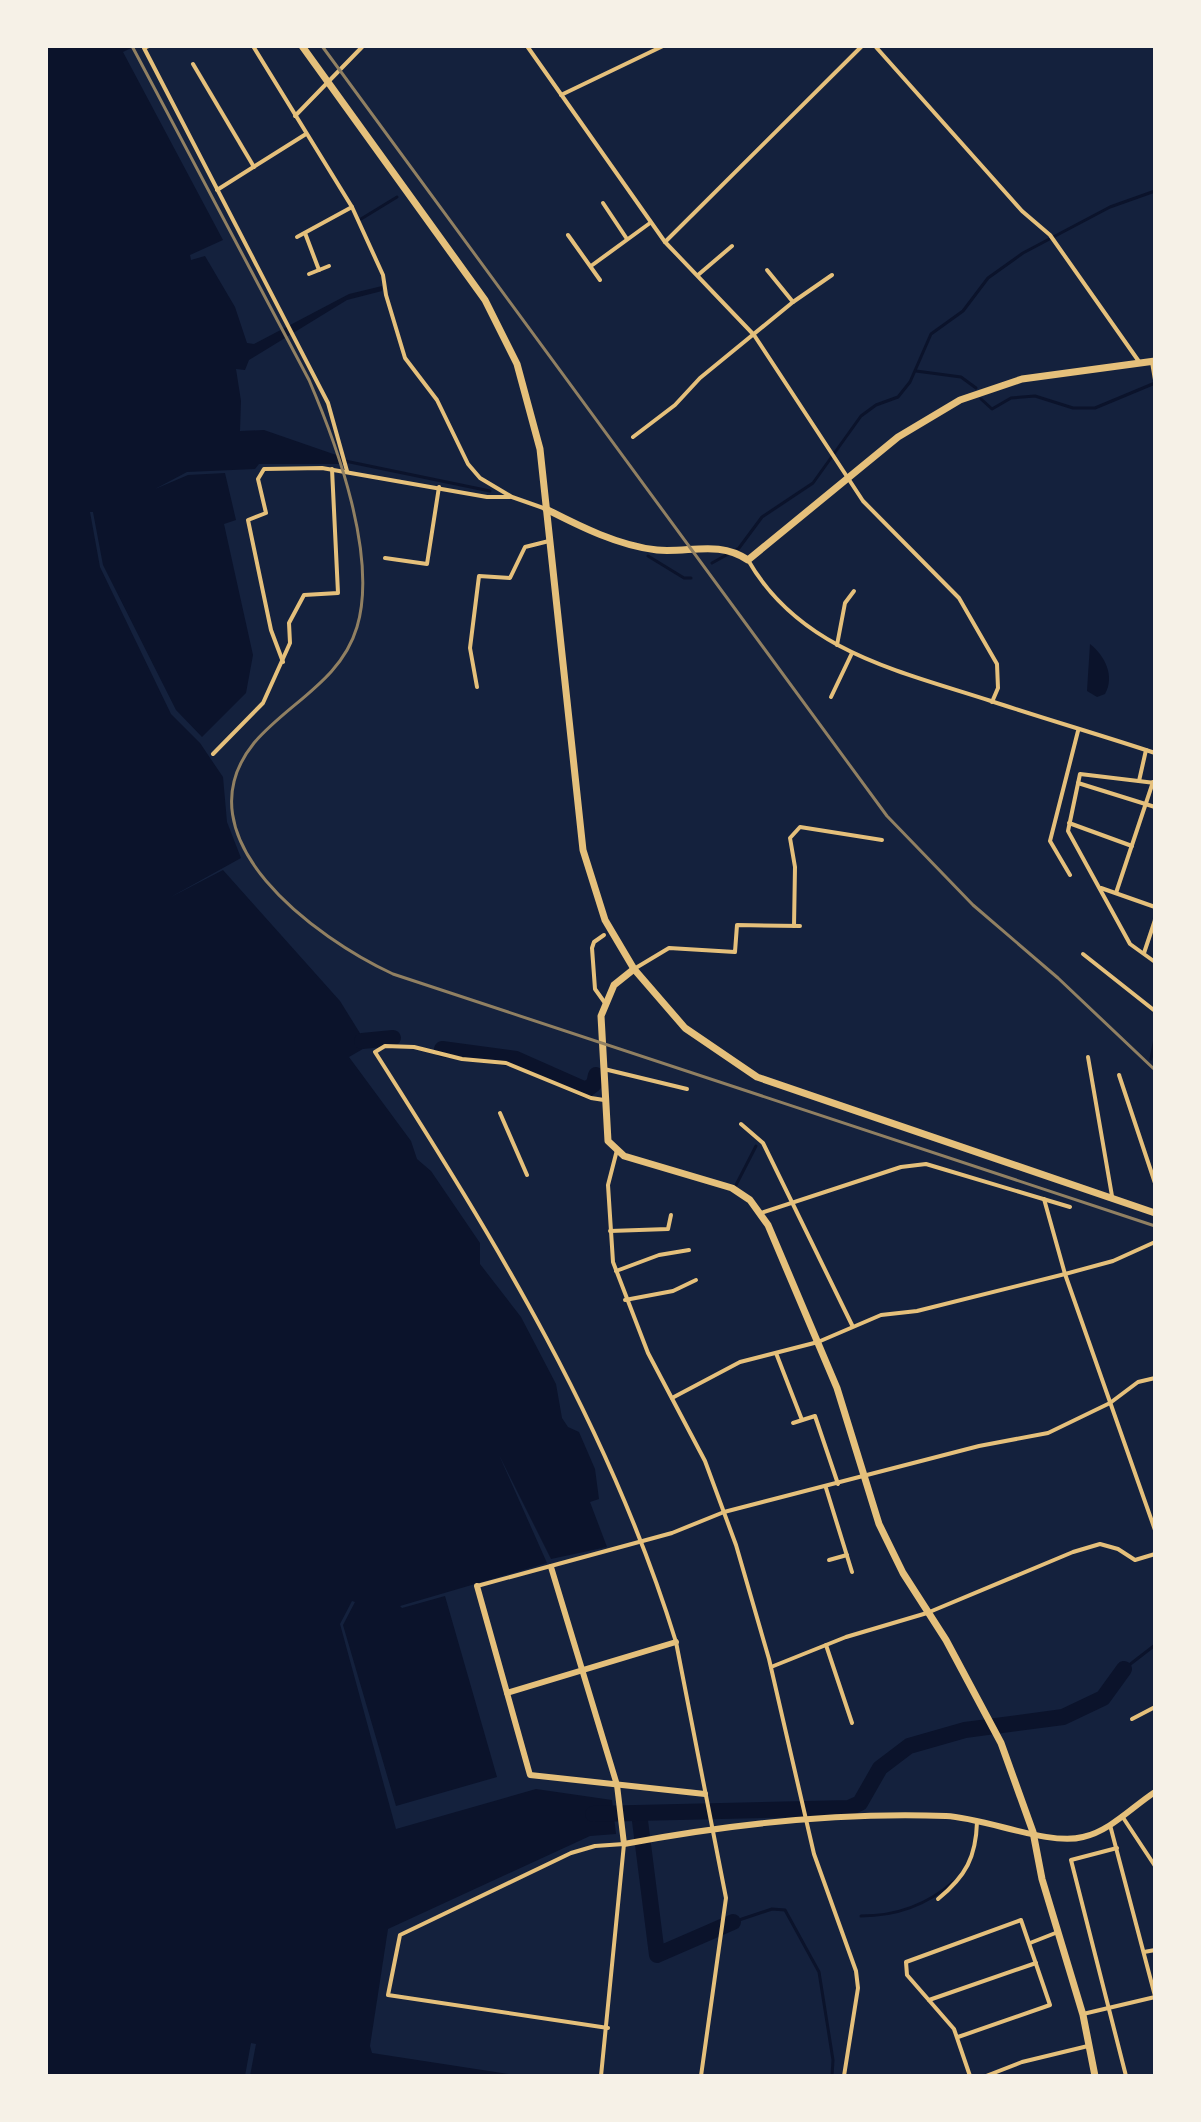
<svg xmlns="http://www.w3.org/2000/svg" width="1201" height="2122" viewBox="0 0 1201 2122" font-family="Figtree,sans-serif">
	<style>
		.water { fill: #0b132b }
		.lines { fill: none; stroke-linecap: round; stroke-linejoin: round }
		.stream { stroke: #0b132b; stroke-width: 3 }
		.river { stroke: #0b132b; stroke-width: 16 }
		.minor { stroke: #e5c07b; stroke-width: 4 }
		.tertiary { stroke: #e5c07b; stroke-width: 6 }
		.primary { stroke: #e5c07b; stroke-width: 7 }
		.trunk { stroke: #e5c07b; stroke-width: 7 }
		.rail { stroke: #918062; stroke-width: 3 }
	</style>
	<rect width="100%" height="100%" fill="#14213d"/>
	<g class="water">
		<path d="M46 46H135L123 52 223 240 190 255 191 260 205 256 235 307 247 343 254 344 349 294 382 286V291L347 300 249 360 245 370 236 369 241 401 240 431 264 430 342 457 344 464H259L255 469 187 472 155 489 188 475 225 473 236 520 224 524 253 655 246 693 202 737 176 710 103 565 93 512H90L100 567 171 714 200 743 223 777 227 822 241 858 169 898 223 870 340 1001 368 1046 349 1057 411 1141 417 1159 431 1171 480 1243V1264L521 1317 556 1384 562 1418 568 1427 579 1432 595 1469 599 1499 590 1502 607 1547 551 1559 499 1455 547 1563 400 1606 402 1608 445 1596 497 1777 396 1806 343 1625 355 1602 352 1601 340 1624 396 1829 536 1789 612 1800 616 1834 590 1836 388 1929 370 2046 372 2053 521 2076H250L256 2044 251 2043 245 2076H46Z"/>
		<path d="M1090 644C1105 656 1115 676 1105 694L1097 697 1087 691Z"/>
	</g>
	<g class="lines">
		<g class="stream">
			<path d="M361 219 397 197"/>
			<path d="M916 371 961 377 976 388"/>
			<path d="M981 399 992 409 1011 398 1035 396 1073 408H1095L1155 383"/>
			<path d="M345 461 490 491"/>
			<path d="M648 556 684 578H691"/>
			<path d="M712 563 739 548 762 517 813 483 861 416 876 405 898 397 910 382 931 334 963 311 988 278 1023 253 1110 207 1155 191"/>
			<path d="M1151 1059 1155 1038"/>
			<path d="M736 1185 756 1146"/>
			<path d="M1124 1669 1155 1645"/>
			<path d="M861 1916C896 1916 927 1905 953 1882"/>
			<path d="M733 1922 772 1909 785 1910 819 1972 833 2060 832 2076"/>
		</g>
		<g class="river">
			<path d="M362 1041 393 1038"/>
			<path d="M442 1049 516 1059 586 1090 594 1084 596 1075"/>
			<path d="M639 1813 657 1955 733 1922"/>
			<path d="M593 1814 849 1808 860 1803 880 1768 909 1746 965 1730 1063 1717 1103 1698 1124 1669"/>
		</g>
		<g class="minor">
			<path d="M149 46 144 48 328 403 347 471"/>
			<path d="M253 46 352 207 383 275 386 295 405 358 437 400 468 464 480 478 512 497 546 509"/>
			<path d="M527 46 665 242 754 335 863 501 959 598 997 664 998 688 992 702"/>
			<path d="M875 46 1022 211 1050 235 1140 363"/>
			<path d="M193 64 254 167"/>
			<path d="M561 95 663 46"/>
			<path d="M295 116 363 46"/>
			<path d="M217 190 306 134"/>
			<path d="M603 203 627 239"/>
			<path d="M305 233 319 270"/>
			<path d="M568 235 600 280"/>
			<path d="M297 237 352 207"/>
			<path d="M665 242 862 46"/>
			<path d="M591 266 650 223"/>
			<path d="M767 270 793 302"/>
			<path d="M309 274 329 266"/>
			<path d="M698 275 732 246"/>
			<path d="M1152 362 1155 380"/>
			<path d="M633 437 675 405 700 378 793 302 832 275"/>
			<path d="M385 558 427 564 439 487"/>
			<path d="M748 560C800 651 899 671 991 701 1045 719 1101 735 1155 753"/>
			<path d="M837 645 845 603 854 591"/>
			<path d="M283 662 271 630 248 520 266 513 258 479 264 469 322 468 487 497H510"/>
			<path d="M477 687 470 648 479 576 510 578 525 547 549 541"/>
			<path d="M831 697 852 653"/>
			<path d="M213 754 263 703 290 643 289 623 304 595 338 593 332 469"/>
			<path d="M1139 781 1146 750"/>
			<path d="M1078 783 1155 807"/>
			<path d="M1155 783 1080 774 1068 831 1130 944 1155 962"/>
			<path d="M1069 823 1132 846"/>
			<path d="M1070 875 1050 841 1078 731"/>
			<path d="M1101 888 1155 907"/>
			<path d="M1116 893 1153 782"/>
			<path d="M794 926 795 867 790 838 800 827 882 840"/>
			<path d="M604 935 594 942 592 948 595 989 605 1003"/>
			<path d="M1144 953 1155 920"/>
			<path d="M1083 954 1155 1011"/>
			<path d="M634 969 669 948 735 952 737 925 800 926"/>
			<path d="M1088 1057 1112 1196"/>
			<path d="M604 1069 687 1089"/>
			<path d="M1119 1075 1155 1183"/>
			<path d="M604 1100 591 1098 506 1063 462 1059 414 1047 385 1046 375 1052C496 1242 609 1425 676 1642L726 1898 701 2076"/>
			<path d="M500 1113 527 1175"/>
			<path d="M741 1124 763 1143 852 1325"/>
			<path d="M617 1150 608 1185 613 1262 648 1353 705 1461 736 1545 769 1659 814 1854 856 1971 858 1988 844 2076"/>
			<path d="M1044 1199 1065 1274 1155 1530"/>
			<path d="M761 1213 901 1167 926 1164 1070 1207"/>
			<path d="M610 1231 668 1229 671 1215"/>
			<path d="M616 1271 659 1255 689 1250"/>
			<path d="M625 1300 673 1291 696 1280"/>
			<path d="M776 1353 802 1420"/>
			<path d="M672 1398 740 1362 818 1342 881 1315 917 1311 1065 1274 1113 1261 1155 1242"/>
			<path d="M793 1423 815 1416 838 1484"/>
			<path d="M826 1488 852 1572"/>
			<path d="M829 1560 847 1555"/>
			<path d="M477 1586 672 1533 724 1512 979 1446 1048 1433 1110 1403 1138 1382 1155 1378"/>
			<path d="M826 1645 852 1723"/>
			<path d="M771 1667 846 1637 927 1613 1073 1552 1100 1544 1118 1549 1135 1560 1155 1554"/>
			<path d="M1132 1719 1155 1707"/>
			<path d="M1122 1816 1155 1866"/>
			<path d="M1110 1825 1155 1996"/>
			<path d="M1117 1848 1071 1860 1126 2076"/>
			<path d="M938 1899C966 1876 976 1857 977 1822"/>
			<path d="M1030 1943 1058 1932"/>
			<path d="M1144 1952 1155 1950"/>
			<path d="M929 2000 1036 1963"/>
			<path d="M1083 2014 1155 1997"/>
			<path d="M958 2037 1050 2005 1021 1920 906 1962 907 1975 954 2029 970 2076"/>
			<path d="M601 2076 624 1844 595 1846 571 1853 400 1935 388 1995 608 2028"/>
			<path d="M986 2076 1022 2062 1088 2046"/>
		</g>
		<g class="tertiary">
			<path d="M551 1567 617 1785 624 1844C730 1824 838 1812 946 1816 986 1818 1048 1846 1083 1837 1110 1831 1132 1807 1155 1792"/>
			<path d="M477 1586 530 1775 705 1794"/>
			<path d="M507 1693 676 1642"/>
		</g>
		<g class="primary">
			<path d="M546 509C579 526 619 546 657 550 689 553 719 540 748 560L898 437 960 400 1022 379 1155 361"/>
			<path d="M634 969 614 985 601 1016 608 1141 624 1156 732 1188 750 1200 768 1225 837 1388 879 1524 903 1573 946 1640 1001 1743 1033 1832 1042 1879 1083 2015 1095 2076"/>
		</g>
		<path class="trunk" d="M302 46 485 300 517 364 540 449 583 850 605 920 634 969 685 1028 757 1077 1155 1213"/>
		<g class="rail">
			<path d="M132 46 309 380C337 445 378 557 357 627 341 681 288 703 254 743 177 838 317 939 393 974L1155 1226"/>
			<path d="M322 46 887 816 973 905 1058 978 1155 1070"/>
		</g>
	</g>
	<rect width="1201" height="2122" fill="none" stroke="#f6f1e7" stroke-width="96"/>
</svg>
